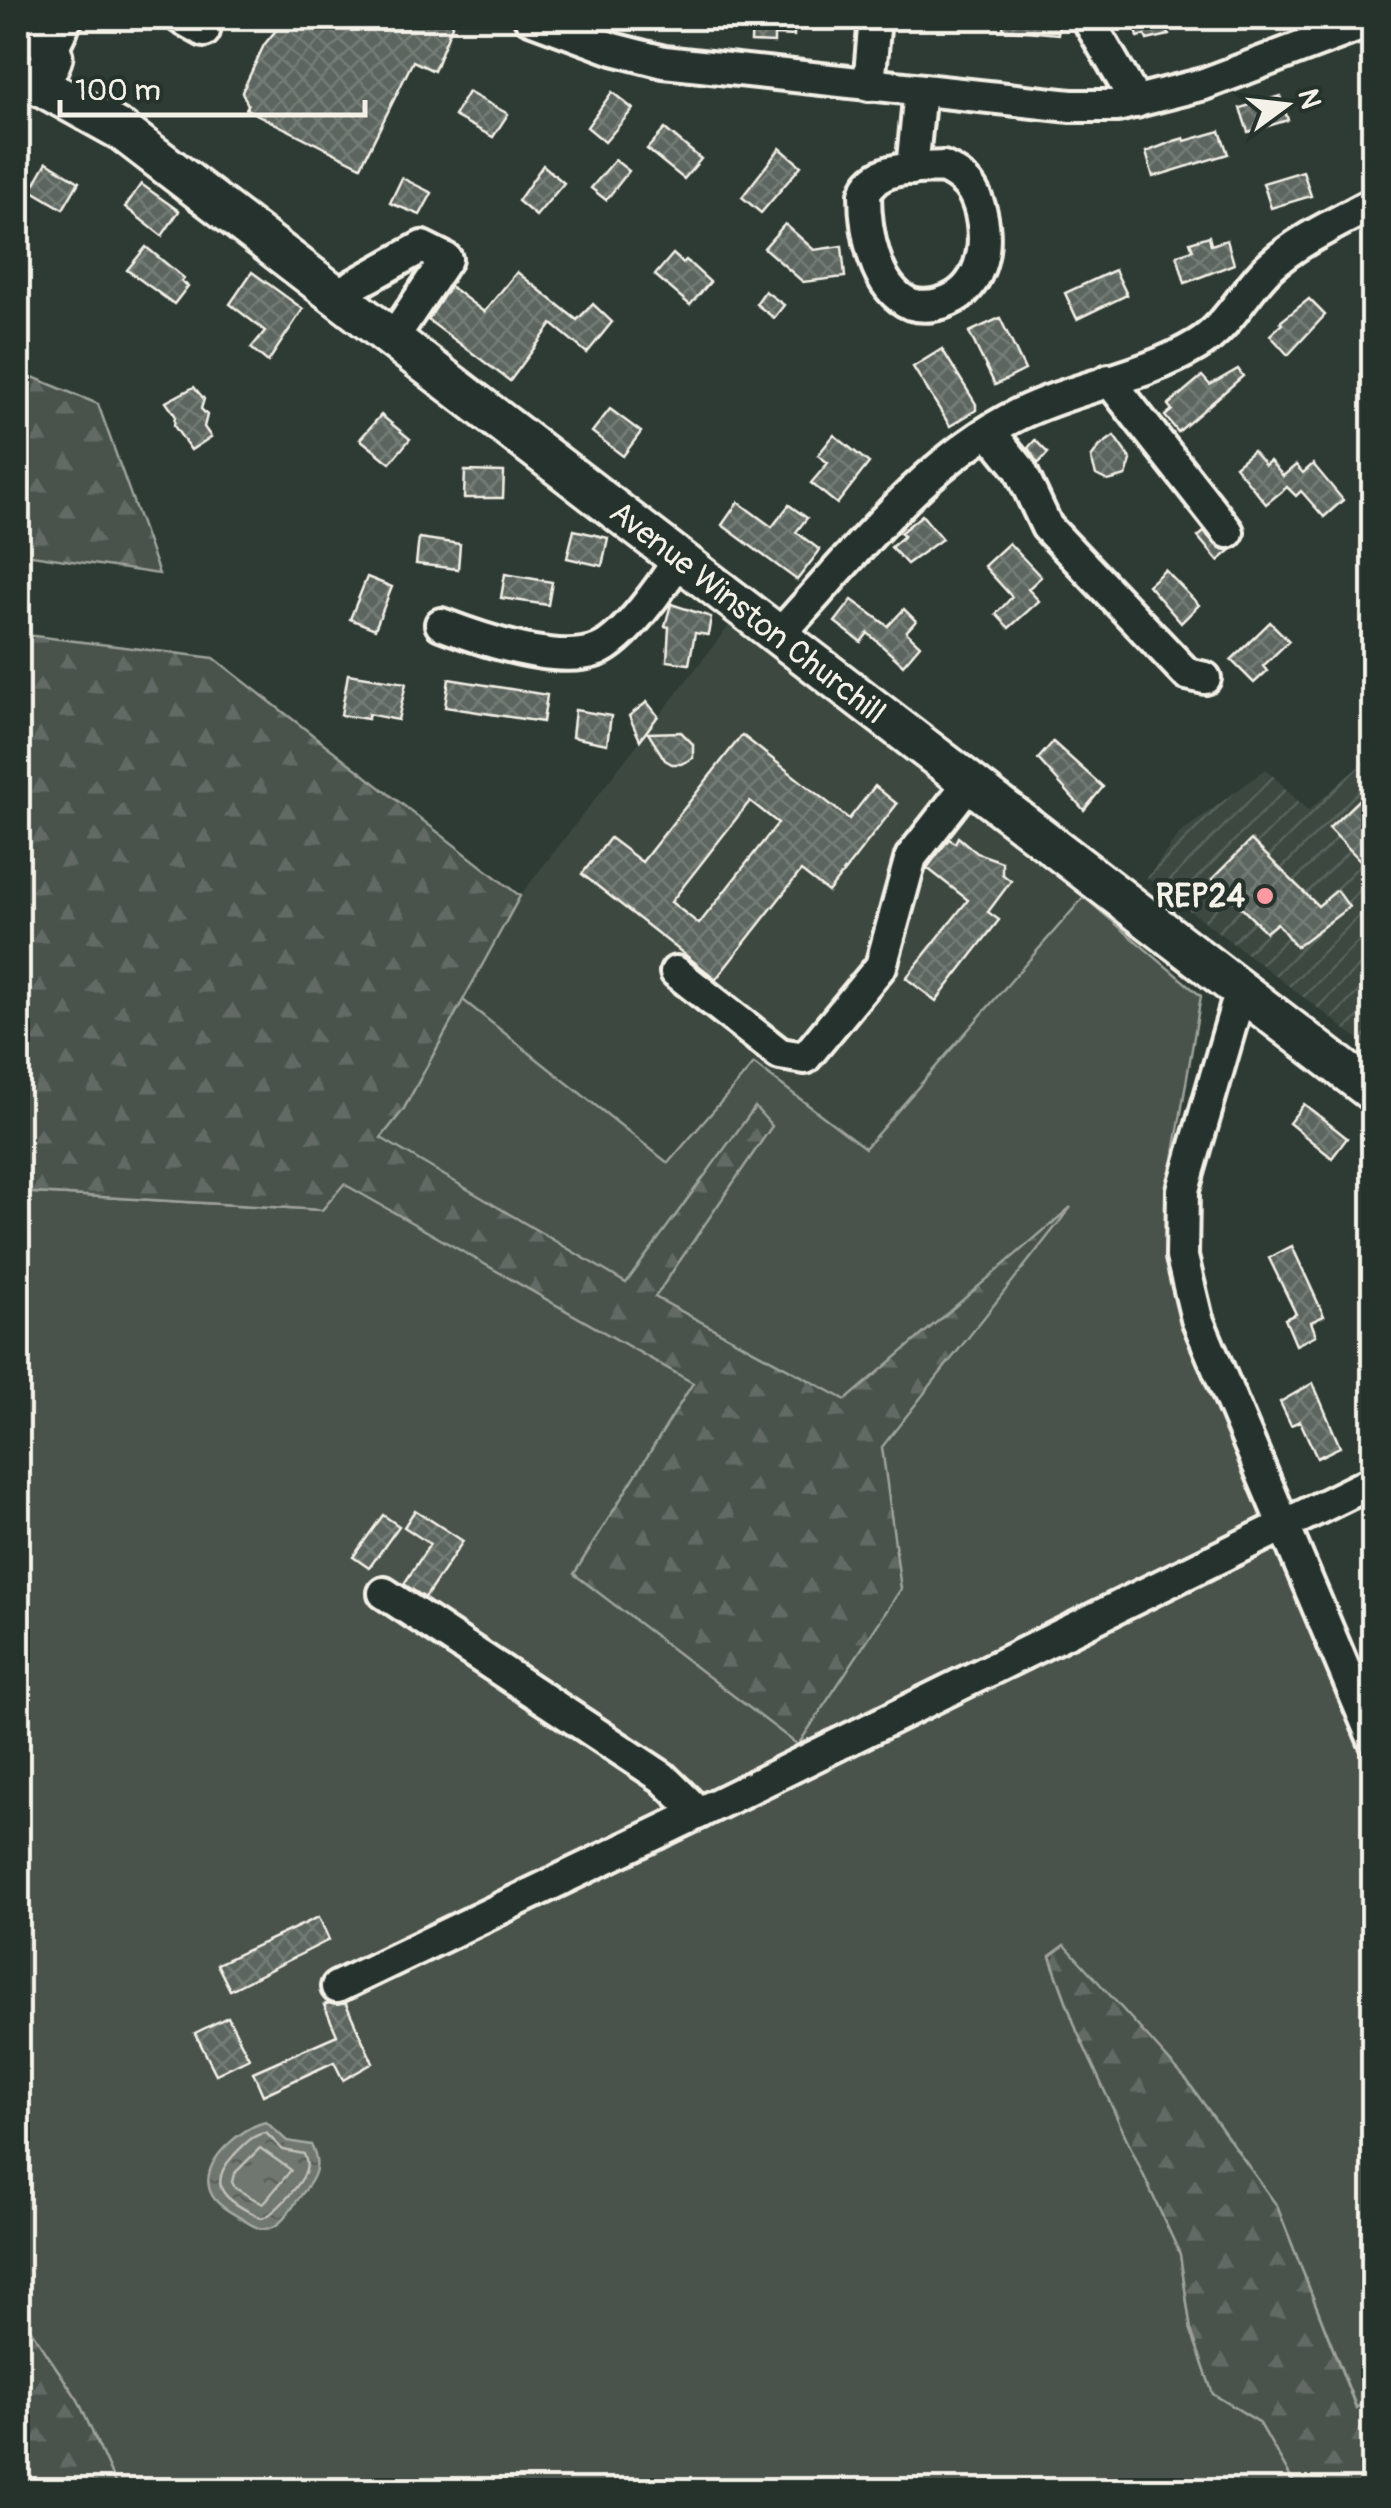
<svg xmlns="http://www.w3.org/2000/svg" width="1391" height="2508" viewBox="0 0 1391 2508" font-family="Pangolin,sans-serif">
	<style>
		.built { fill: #3c4841 }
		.industrial { fill: url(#industrial-furrows) }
		.green { fill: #48524c; stroke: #9ea29a; stroke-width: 2.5 }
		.forest { fill: url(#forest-firs); stroke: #9ea29a; stroke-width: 2.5 }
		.water { fill: url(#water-ripples); stroke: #a4a8a0; stroke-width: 2.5 }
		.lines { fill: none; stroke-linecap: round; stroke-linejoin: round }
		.shore { stroke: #bfc0b8; stroke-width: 2.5 }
		.building { fill: url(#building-cross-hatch); stroke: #f4f1e8; stroke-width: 2.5; fill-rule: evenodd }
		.minor-casing { stroke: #f4f1e8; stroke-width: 38 }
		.major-casing { stroke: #f4f1e8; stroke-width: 45 }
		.minor { stroke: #26332d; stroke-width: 30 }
		.major { stroke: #26332d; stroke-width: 38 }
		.poi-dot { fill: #ff9aa2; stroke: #26332d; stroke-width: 4 }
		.labels { text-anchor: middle; stroke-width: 9; stroke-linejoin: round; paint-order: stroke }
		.street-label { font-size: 32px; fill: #f4f1e8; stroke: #26332d }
		.poi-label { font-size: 32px; font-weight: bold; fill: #f4f1e8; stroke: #26332d; text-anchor: end }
	</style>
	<defs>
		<pattern id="industrial-furrows" width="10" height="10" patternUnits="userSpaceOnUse" patternTransform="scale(2.5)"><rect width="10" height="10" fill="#3c4841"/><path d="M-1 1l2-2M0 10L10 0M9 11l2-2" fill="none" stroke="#59635c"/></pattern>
		<pattern id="forest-firs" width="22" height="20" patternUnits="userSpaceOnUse" patternTransform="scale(2.5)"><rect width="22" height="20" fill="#48524c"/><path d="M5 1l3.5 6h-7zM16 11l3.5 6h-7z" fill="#636b66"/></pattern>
		<pattern id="water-ripples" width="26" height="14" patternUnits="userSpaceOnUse" patternTransform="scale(2.5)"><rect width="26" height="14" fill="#6f7770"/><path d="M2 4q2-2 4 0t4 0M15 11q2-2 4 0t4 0" fill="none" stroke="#5c605b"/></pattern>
		<pattern id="building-cross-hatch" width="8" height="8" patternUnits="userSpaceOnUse" patternTransform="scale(2.5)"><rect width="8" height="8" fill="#5c655e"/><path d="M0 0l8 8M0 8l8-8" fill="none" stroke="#747c75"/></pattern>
	</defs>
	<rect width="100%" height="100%" fill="#2e3b34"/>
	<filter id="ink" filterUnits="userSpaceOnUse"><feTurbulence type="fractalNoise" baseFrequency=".01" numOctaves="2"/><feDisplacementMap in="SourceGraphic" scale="20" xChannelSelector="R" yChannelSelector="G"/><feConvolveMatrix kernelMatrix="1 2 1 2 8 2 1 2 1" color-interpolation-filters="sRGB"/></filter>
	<g filter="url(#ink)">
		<path class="built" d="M731 623 1084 897 865 1149 669 1163 463 1000 520 896Z"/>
		<path class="industrial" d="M1373 754V1050L1147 878 1179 834 1266 769 1308 811Z"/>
		<path class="green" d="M1084 897 1201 996 1165 1206 1169 1277 1373 1777 1374 2396 1357 2409 1277 2206 1188 2082 1065 1946 1050 1957 1077 2031 1180 2254 1191 2330 1213 2394 1259 2422 1298 2490H118L78 2400 18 2311V1192L322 1210 403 1110 463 1000 668 1163 754 1064 865 1148Z"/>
		<g class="forest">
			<path d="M18 371 98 404 159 574 18 553Z"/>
			<path d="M18 634 214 658 520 896 403 1110 381 1138 626 1283 755 1107 772 1126 655 1297 846 1400 1071 1207 882 1447 901 1589 798 1745 574 1574 693 1383 344 1184 322 1210 18 1192Z"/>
			<path d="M1065 1945 1188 2082 1277 2206 1356 2408 1373 2396V2490H1298L1259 2422 1213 2394 1191 2330 1180 2254 1077 2031 1050 1956Z"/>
			<path d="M18 2311 78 2400 118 2490H18Z"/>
		</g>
		<path class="water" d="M266 2122 287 2141 311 2145C322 2165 315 2178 302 2194 294 2204 283 2225 270 2228 259 2231 250 2224 242 2219 229 2211 212 2203 209 2187 203 2159 242 2127 266 2122Z"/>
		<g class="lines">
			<g class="shore">
				<path d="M266 2133 283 2150 304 2154C306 2161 308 2163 306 2170 302 2183 273 2217 261 2218 231 2202 202 2189 234 2155 244 2145 251 2135 266 2133Z"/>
				<path d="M260 2148 291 2170 263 2204 235 2188 232 2182 234 2174Z"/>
			</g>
		</g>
		<g class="building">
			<path d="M286 18H455L434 71 413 61 361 166 246 109 248 105 242 92 264 45Z"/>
			<path d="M752 18H795L794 36 774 35V43L751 42Z"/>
			<path d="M1004 18H1059L1058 34 1003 29Z"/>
			<path d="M1133 18H1165L1169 35 1147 40 1145 35 1138 37Z"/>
			<path d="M468 92 508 114 493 137 454 116Z"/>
			<path d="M612 92 633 109 605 142 587 127Z"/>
			<path d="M1280 96 1288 120 1248 132 1240 108Z"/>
			<path d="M665 129 701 159 684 179 647 149Z"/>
			<path d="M1220 131 1228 154 1153 177 1146 152 1174 141 1184 138 1185 141Z"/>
			<path d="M780 148 801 166 761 213 742 197Z"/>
			<path d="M615 160 629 171 606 200 591 188Z"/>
			<path d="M47 162 79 182 63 209 31 190Z"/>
			<path d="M543 165 564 183 536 216 518 201Z"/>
			<path d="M1303 171 1311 196 1271 208 1263 183Z"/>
			<path d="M402 178 432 193 420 215 390 203Z"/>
			<path d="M141 184 179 211 162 236 125 207Z"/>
			<path d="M785 224 814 250 842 246 845 277 803 282 764 248Z"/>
			<path d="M1209 236 1211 245 1227 240 1234 264 1185 283 1177 255 1193 250 1190 242Z"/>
			<path d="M146 247 184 278 181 281 188 286 174 304 127 270Z"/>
			<path d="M673 254 683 263 686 260 710 282 690 305 655 275Z"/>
			<path d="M1115 270 1127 295 1077 319 1065 293Z"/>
			<path d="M252 272 303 309 268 362 251 348 265 331 230 304Z"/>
			<path d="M517 272 577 320 593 304 612 322 587 353 552 324 510 381 428 320 450 286 484 312Z"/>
			<path d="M765 291 784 305 774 318 756 304Z"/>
			<path d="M1309 299 1325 315 1288 355 1270 335 1282 324 1280 322Z"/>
			<path d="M1000 318 1025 370 995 385 969 332Z"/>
			<path d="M942 349 976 404V410L950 426 913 367Z"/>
			<path d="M1238 369 1243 376 1178 432 1165 416 1172 410 1168 405 1202 376 1210 385Z"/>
			<path d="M194 387 204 399 201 409 207 415 204 427 211 437 191 450 174 426 175 415 166 402Z"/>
			<path d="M610 409 641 432 623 456 592 432Z"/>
			<path d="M381 415 410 439 390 463 360 439Z"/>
			<path d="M834 435 869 463 837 504 811 483 828 463 818 455Z"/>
			<path d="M1114 436 1131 460 1126 476 1108 481 1096 475 1091 458 1100 446Z"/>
			<path d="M1035 440 1048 453 1038 464 1028 448Z"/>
			<path d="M1253 451 1265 465 1270 461 1283 476 1296 465 1303 473 1313 464 1343 500 1324 517 1301 491 1296 496 1287 487 1266 504 1235 466Z"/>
			<path d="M465 471 504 472 503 498H464Z"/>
			<path d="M738 502 772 527 789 505 807 518 796 532 820 550 797 580 722 525Z"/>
			<path d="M922 515 942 539 907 564 891 547 904 536 900 533Z"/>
			<path d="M574 530 608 538 602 566 567 558Z"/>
			<path d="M1204 532 1220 549 1231 550 1218 561 1198 537Z"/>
			<path d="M419 538 460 544 458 569 416 564Z"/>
			<path d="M1009 543 1041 577 1028 589 1039 601 1009 628 996 614 1012 597 984 566Z"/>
			<path d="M1165 570 1199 605 1181 623 1148 585Z"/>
			<path d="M505 574 552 582 548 605 501 598Z"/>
			<path d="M367 577 392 587 375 629 350 619Z"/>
			<path d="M852 600 888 626 904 609 916 621 906 632 920 645 903 665 868 633 861 642 835 622Z"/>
			<path d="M671 604 711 617 708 635 695 633 689 664 667 661 669 627 665 626Z"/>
			<path d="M1270 622 1289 641 1263 666 1267 671 1254 683 1231 660Z"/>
			<path d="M348 674 406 683 398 720 368 714V719L341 715Z"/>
			<path d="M449 679 547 695 543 722 445 707Z"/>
			<path d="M647 702 658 716 640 740 629 716Z"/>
			<path d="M575 710 611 716 607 744 572 737Z"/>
			<path d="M681 732 693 744V758L681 764H672L665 760 648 733Z"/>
			<path d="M742 735 849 819 875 786 897 804 828 892 801 871 716 979 582 874 610 838 642 862ZM750 801 778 823 699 924 671 902Z"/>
			<path d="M1053 742 1103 787 1084 810 1038 759Z"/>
			<path d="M1374 785V847L1360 860 1329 828Z"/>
			<path d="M958 837 977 853 1002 862V874L1011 881 988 912 999 920 936 1001 906 978 968 900 927 868 949 839 955 843Z"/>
			<path d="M1251 840 1318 906 1337 890 1349 907 1296 947 1277 923 1266 932 1212 879Z"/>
			<path d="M1304 1104 1347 1138 1332 1158 1289 1123Z"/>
			<path d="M1292 1246 1324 1316 1311 1322 1316 1335 1296 1345 1285 1319 1296 1314 1269 1258Z"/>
			<path d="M1313 1383 1340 1447 1317 1458 1300 1421 1291 1425 1280 1402Z"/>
			<path d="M415 1510 463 1541 425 1598 404 1584 430 1544 404 1527Z"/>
			<path d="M383 1515 399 1526 369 1568 353 1557Z"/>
			<path d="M319 1917 329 1940 230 1990 217 1964Z"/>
			<path d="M329 2003 346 2004 373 2063 343 2080 334 2062 263 2095 253 2072 337 2035 324 2005Z"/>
			<path d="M228 2017 249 2058 216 2074 195 2033Z"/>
		</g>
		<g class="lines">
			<defs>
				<g id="minor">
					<path d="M181 18 204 31"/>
					<path d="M530 18 613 49 664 62 1071 106H1117L1204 84 1374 20"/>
					<path d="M1087 18 1136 102"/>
					<path d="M52 49 67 18"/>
					<path d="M869 85 875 18"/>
					<path d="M943 167C965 177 975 189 981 213 989 248 981 291 942 303 932 306 921 307 911 304 874 289 865 229 865 194 876 164 917 169 943 167Z"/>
					<path d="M912 169 920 90"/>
					<path d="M336 295 422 247 446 259 393 338"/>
					<path d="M1109 380 1228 532"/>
					<path d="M990 432 1020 469 1047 527 1187 674 1205 678"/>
					<path d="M441 624C480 639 557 666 598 650 625 639 664 583 679 559"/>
					<path d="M779 635C849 560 925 460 1019 414 1077 386 1143 378 1197 345 1229 326 1243 292 1269 267 1298 240 1339 222 1374 203"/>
					<path d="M676 972 780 1054 805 1058 881 966 911 857 969 783"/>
					<path d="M1244 994 1236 1007 1183 1190 1182 1257 1197 1319 1374 1740"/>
					<path d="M384 1593 662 1777 699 1813"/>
					<path d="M337 1987 699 1813 1374 1481"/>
				</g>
				<g id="major">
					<path d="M18 31 29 28 44 35 53 56C48 74 35 82 18 77"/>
					<path d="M30 80 122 131 1374 1093"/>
				</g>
			</defs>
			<use href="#minor" class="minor-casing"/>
			<use href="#major" class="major-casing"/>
			<use href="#minor" class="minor"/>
			<use href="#major" class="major"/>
		</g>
	</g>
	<circle class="poi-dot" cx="1265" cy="896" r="10"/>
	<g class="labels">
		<g class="street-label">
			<text transform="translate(748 612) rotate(38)" y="11">Avenue Winston Churchill</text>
		</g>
		<g class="poi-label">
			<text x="1245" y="907">REP24</text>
		</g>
	</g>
	<rect width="1391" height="2508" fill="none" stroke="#26332d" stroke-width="60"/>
	<rect x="30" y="30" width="1331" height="2448" fill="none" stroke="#f4f1e8" stroke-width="4" filter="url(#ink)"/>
	<g transform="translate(1286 105) rotate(75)" stroke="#26332d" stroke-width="8" paint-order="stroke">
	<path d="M0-8L18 38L0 25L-18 38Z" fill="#f4f1e8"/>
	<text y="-15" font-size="28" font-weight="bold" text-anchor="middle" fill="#f4f1e8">N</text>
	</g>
	<path d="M60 100v15h305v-15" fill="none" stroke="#f4f1e8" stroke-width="5"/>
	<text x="75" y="100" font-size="30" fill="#f4f1e8" stroke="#26332d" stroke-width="8" paint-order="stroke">100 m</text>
</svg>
